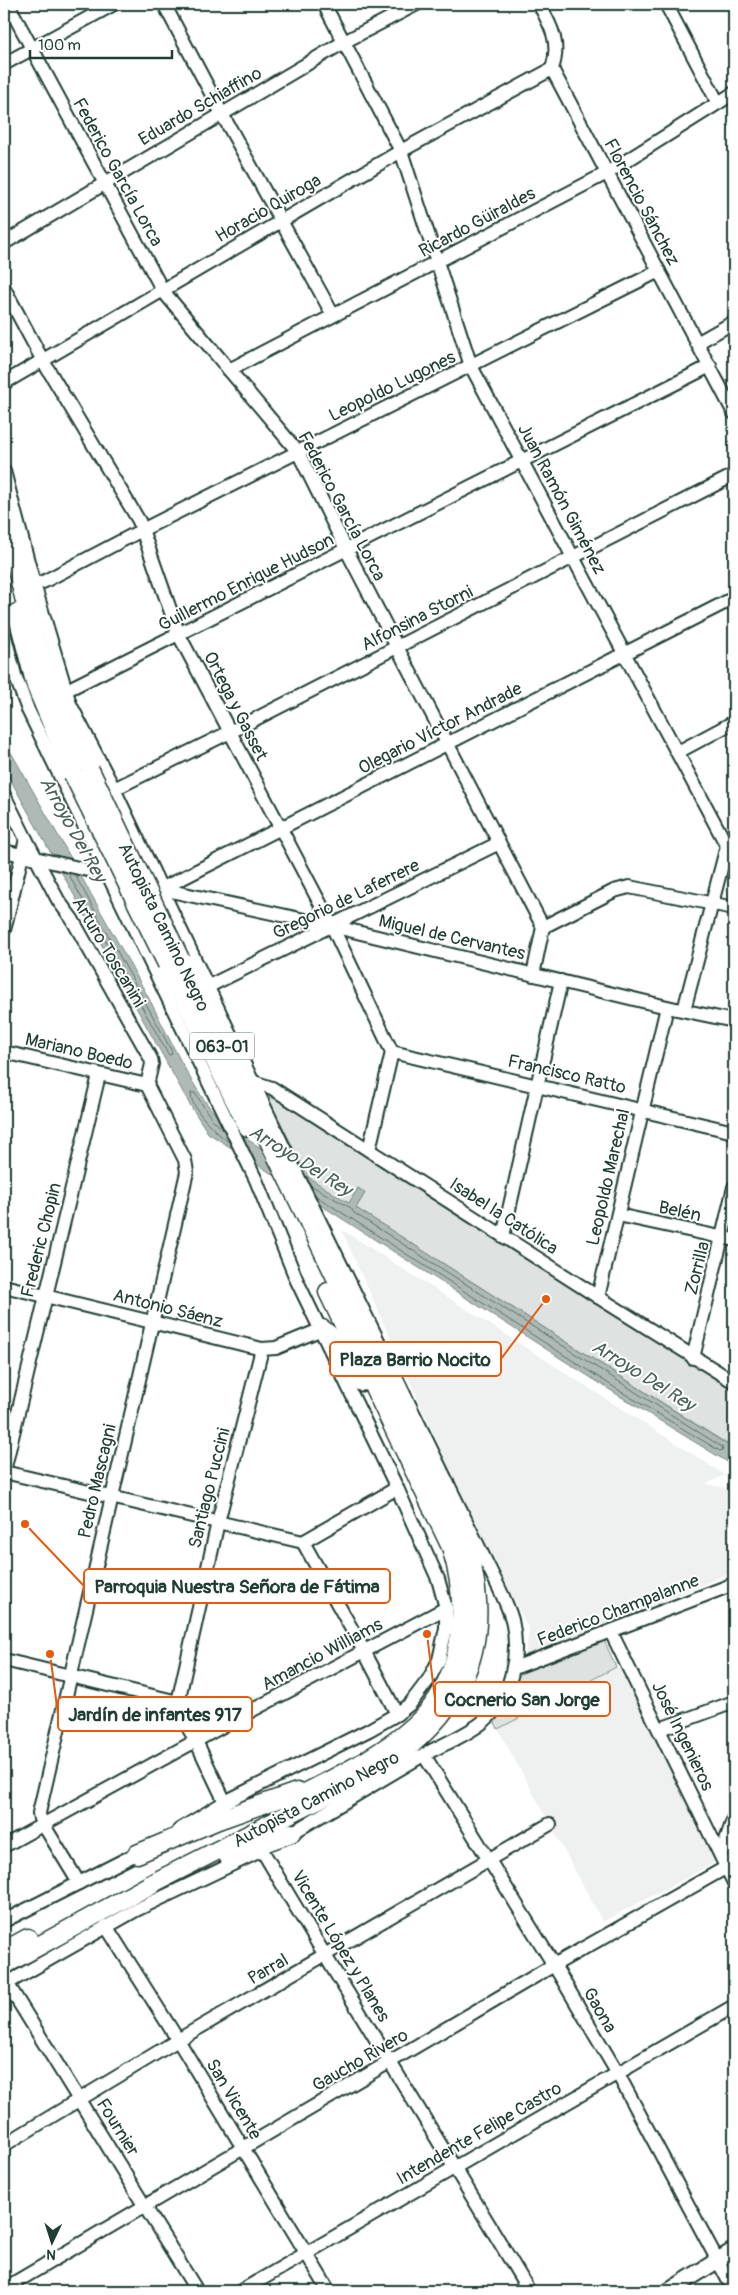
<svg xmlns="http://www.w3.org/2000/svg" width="738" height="2295" viewBox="0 0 738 2295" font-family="Pangolin,sans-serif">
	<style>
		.built { fill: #eef1f0 }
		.green { fill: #dee3e2; stroke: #7e908b }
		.water { fill: #afbab7; stroke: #758883 }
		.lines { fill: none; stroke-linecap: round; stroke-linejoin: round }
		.shore { stroke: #596f68; stroke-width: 1 }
		.minor-casing { stroke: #1f3d34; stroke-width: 16 }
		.major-casing { stroke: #1f3d34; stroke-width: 19 }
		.highway-casing { stroke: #1f3d34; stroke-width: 21 }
		.minor { stroke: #fff; stroke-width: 12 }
		.major { stroke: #fff; stroke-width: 15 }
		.highway { stroke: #fff; stroke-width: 18 }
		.highway-bridge-casing { stroke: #1f3d34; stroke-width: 21; stroke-linecap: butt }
		.highway-bridge { stroke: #fff; stroke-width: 18 }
		.labels { text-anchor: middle; stroke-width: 4; stroke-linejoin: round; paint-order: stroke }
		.shield { fill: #fff; stroke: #627771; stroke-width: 1 }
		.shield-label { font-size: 16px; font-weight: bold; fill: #1f3d34 }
		.street-label { font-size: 18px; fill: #1f3d34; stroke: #fff }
		.water-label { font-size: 19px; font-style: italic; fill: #4a625b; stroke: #fff }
		.leader { fill: none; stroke: #e8590c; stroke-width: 2 }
		.callout-dot { fill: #e8590c; stroke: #fff; stroke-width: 2 }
		.callout { fill: #fff; stroke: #e8590c; stroke-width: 2 }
		.callout-label { font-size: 19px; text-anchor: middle; font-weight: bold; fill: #1f3d34 }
	</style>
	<rect width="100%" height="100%" fill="#fff"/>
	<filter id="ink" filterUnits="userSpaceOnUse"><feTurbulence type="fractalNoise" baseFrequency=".02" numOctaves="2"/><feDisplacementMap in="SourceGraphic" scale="10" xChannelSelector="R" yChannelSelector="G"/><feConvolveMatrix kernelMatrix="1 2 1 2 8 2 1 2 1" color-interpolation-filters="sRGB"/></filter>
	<g filter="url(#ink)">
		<g class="built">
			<path d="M341 1229 725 1475 706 1484 734 1490V1571L626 1617 525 1656 529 1630 447 1463Z"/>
			<path d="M616 1667 624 1672 631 1680 716 1862 603 1922 498 1729Z"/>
		</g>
		<g class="green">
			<path d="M269 1093 275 1094 734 1390V1444L732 1447 356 1208 365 1193 358 1188 349 1204 309 1178 270 1103Z"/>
			<path d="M604 1640 616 1667 498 1729 493 1718 517 1673Z"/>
		</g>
		<path class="water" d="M4 740C52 824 99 908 146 993 170 1037 190 1090 226 1126L349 1203 358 1188 365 1193 356 1208 734 1449V1466L618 1395 208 1133 190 1105 4 768Z"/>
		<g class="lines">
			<g class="shore">
				<path d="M68 873 168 1054 171 1055 172 1052 161 1031 75 875"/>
				<path d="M224 1131 211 1118 195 1093H191C190 1108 217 1134 229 1142"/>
				<path d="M310 1185 351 1208 354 1213 722 1447 723 1450 720 1451 620 1391 316 1196"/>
			</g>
			<defs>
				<g id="minor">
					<path d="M8 4 163 291 298 452 347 551 543 927 533 975"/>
					<path d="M164 4 222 114 333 315"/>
					<path d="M324 4 401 151 471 366 727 846 684 1010"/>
					<path d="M539 4C551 26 561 43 552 69L734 413"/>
					<path d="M666 4 718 103"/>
					<path d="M4 64 114 4"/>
					<path d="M4 243 344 42 417 4"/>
					<path d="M4 288 43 361 139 521 179 635 332 926 392 1052 369 1150"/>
					<path d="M697 343 734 322"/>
					<path d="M229 370 607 173 734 93"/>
					<path d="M4 383 401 151 552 69"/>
					<path d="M4 471 34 584 70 704 114 789 285 1150 489 1568C497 1584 507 1602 512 1620 520 1654 512 1698 484 1721 465 1737 440 1745 418 1758 374 1784 329 1811 285 1837"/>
					<path d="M34 584 43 582 142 530 659 271"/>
					<path d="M4 633 15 675 28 710 256 1180 297 1281 397 1488 438 1579 446 1608V1628L439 1660 429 1679 410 1704 397 1714 369 1730 225 1802 179 1830"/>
					<path d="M65 691 710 366"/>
					<path d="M678 752 734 722"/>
					<path d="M114 789 230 732 734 475"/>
					<path d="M4 795 26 839 4 930"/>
					<path d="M26 839 58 900 72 919 151 1059 152 1064 147 1085"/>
					<path d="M4 851 114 876"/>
					<path d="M157 888 332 926 667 1007 734 1021"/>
					<path d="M161 889 734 598"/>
					<path d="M543 927 614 891 629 887 734 908"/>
					<path d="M209 986 499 843"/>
					<path d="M4 1052 147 1085"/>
					<path d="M392 1052 734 1132"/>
					<path d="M254 1082 272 1088 598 1297 734 1382"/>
					<path d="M618 1215 734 1240"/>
					<path d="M503 1236 561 981"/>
					<path d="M4 1286 262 1349 276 1348 322 1329"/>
					<path d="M598 1297 667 1007"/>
					<path d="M693 1358 734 1187"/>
					<path d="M4 1471 99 1075"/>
					<path d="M4 1472 303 1542 397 1488"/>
					<path d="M303 1542 364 1651 397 1714"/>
					<path d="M611 1632 734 1883"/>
					<path d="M4 1660 178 1702 220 1713 232 1721"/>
					<path d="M514 1668 734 1584"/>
					<path d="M660 1729 734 1702"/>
					<path d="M424 1755 554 1965 618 2074 734 2291"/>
					<path d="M225 1802 196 1741 179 1712 178 1702 218 1522 262 1349"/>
					<path d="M4 1846 232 1721 446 1608"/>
					<path d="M262 1850C349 1998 441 2143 529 2291"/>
					<path d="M721 1855 734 1817"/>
					<path d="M79 1883 40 1819 39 1813 187 1172 185 1160 147 1085"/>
					<path d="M4 1921 144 1850"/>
					<path d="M106 1926 178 2040 329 2291"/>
					<path d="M7 1983 197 2291"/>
					<path d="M4 1985 136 1910 256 1853"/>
					<path d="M4 2145 178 2040 550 1824"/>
					<path d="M4 2289 554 1965 734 1863"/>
					<path d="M241 2291 734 2006"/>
				</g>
				<path id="major" d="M669 2291 734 2250"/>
				<g id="highway">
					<path d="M4 515C19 576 32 639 55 698 65 723 78 746 90 770"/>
					<path d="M17 613 36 686 73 774"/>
					<path d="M167 964 248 1127"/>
					<path d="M322 1329 334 1339 361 1382"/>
					<path d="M288 1802C331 1779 379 1758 415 1725 465 1679 470 1608 451 1547L328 1292"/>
					<path d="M137 1854 218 1820 297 1792"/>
					<path d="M228 1856 291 1833"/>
					<path d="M4 1951 28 1938"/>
					<path d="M4 1965 157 1881 382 1767C453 1719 491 1659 473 1571 470 1557 464 1544 460 1531L180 959"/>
				</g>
			</defs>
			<use href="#minor" class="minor-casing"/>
			<use href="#major" class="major-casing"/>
			<use href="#highway" class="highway-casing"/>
			<use href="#minor" class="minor"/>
			<use href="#major" class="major"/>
			<use href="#highway" class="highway"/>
			<defs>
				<g id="highway-bridge">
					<path d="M90 770 180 959"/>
					<path d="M73 774 167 964"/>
				</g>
			</defs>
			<use href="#highway-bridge" class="highway-bridge-casing"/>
			<use href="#highway-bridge" class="highway-bridge"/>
		</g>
	</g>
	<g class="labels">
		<rect class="shield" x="189.5" y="1032.5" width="65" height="27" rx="4"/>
		<g class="shield-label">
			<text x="222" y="1052">063-01</text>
		</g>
		<g class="street-label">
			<text transform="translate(200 106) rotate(-30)" y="6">Eduardo Schiaffino</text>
			<text transform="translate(118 172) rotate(61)" y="6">Federico García Lorca</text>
			<text transform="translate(642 202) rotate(62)" y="6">Florencio Sánchez</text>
			<text transform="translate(268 208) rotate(-30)" y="6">Horacio Quiroga</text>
			<text transform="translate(477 222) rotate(-28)" y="6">Ricardo Güiraldes</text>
			<text transform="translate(392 386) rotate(-26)" y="6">Leopoldo Lugones</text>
			<text transform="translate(562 499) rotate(62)" y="6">Juan Ramón Giménez</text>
			<text transform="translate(342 506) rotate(62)" y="6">Federico García Lorca</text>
			<text transform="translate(246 582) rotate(-27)" y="6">Guillermo Enrique Hudson</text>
			<text transform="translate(417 618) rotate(-27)" y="6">Alfonsina Storni</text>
			<text transform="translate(236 706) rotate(63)" y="6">Ortega y Gasset</text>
			<text transform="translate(440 728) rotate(-27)" y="6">Olegario Víctor Andrade</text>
			<text transform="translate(346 899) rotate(-26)" y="6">Gregorio de Laferrere</text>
			<text transform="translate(164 927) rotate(64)" y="6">Autopista Camino Negro</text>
			<text transform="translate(452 937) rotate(13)" y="6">Miguel de Cervantes</text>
			<text transform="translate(109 952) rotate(59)" y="6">Arturo Toscanini</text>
			<text transform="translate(79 1051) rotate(13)" y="6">Mariano Boedo</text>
			<text transform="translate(567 1074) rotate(13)" y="6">Francisco Ratto</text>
			<text transform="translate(608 1177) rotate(-77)" y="6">Leopoldo Marechal</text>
			<text transform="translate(680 1211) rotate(12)" y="6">Belén</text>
			<text transform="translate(504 1216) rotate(33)" y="6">Isabel la Católica</text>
			<text transform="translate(41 1240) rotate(-76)" y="6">Frederic Chopin</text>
			<text transform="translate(697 1268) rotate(-76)" y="6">Zorrilla</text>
			<text transform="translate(168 1308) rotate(14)" y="6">Antonio Sáenz</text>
			<text transform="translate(97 1481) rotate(-77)" y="6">Pedro Mascagni</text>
			<text transform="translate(209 1488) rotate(-76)" y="6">Santiago Puccini</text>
			<text transform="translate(618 1610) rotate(-21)" y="6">Federico Champalanne</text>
			<text transform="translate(322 1654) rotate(-28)" y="6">Amancio Williams</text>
			<text transform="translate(683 1736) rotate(64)" y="6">José Ingenieros</text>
			<text transform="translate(316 1799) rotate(-28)" y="6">Autopista Camino Negro</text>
			<text transform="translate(341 1946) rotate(59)" y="6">Vicente López y Planes</text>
			<text transform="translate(268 1969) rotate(-30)" y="6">Parral</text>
			<text transform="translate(600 2010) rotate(60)" y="6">Gaona</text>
			<text transform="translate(360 2060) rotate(-30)" y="6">Gaucho Rivero</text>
			<text transform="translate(234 2099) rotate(59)" y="6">San Vicente</text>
			<text transform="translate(118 2127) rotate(58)" y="6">Fournier</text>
			<text transform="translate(479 2133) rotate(-30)" y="6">Intendente Felipe Castro</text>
		</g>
		<g class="water-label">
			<text transform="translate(74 829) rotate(61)" y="7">Arroyo Del Rey</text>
			<text transform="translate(301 1160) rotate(32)" y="7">Arroyo Del Rey</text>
			<text transform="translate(644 1375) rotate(32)" y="7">Arroyo Del Rey</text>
		</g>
	</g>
	<path class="leader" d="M546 1299L501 1359M25 1524L84 1586M427 1634L435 1699M50 1654L58 1714"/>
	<g class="callout-dot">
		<circle cx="546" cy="1299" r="5"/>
		<circle cx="25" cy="1524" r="5"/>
		<circle cx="427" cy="1634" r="5"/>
		<circle cx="50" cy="1654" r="5"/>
	</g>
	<g class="callout">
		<rect x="330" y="1342" width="171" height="34" rx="5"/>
		<rect x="84" y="1569" width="306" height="34" rx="5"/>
		<rect x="435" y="1682" width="175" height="34" rx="5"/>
		<rect x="58" y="1697" width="194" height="34" rx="5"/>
	</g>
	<g class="callout-label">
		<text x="415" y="1366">Plaza Barrio Nocito</text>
		<text x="237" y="1593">Parroquia Nuestra Señora de Fátima</text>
		<text x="522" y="1706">Cocnerio San Jorge</text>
		<text x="155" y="1721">Jardín de infantes 917</text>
	</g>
	<rect width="738" height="2295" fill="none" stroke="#fff" stroke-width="20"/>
	<rect x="10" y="10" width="718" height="2275" fill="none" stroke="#1f3d34" stroke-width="2" filter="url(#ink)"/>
	<g transform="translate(52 2242) rotate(184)" stroke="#ffffff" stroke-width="4" paint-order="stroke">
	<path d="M0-4L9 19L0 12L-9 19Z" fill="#1f3d34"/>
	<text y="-8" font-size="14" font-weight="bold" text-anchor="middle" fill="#1f3d34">N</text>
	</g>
	<path d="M30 50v8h142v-8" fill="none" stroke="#1f3d34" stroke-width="2.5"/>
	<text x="38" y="50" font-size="15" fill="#1f3d34" stroke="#ffffff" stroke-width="4" paint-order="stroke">100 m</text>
</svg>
